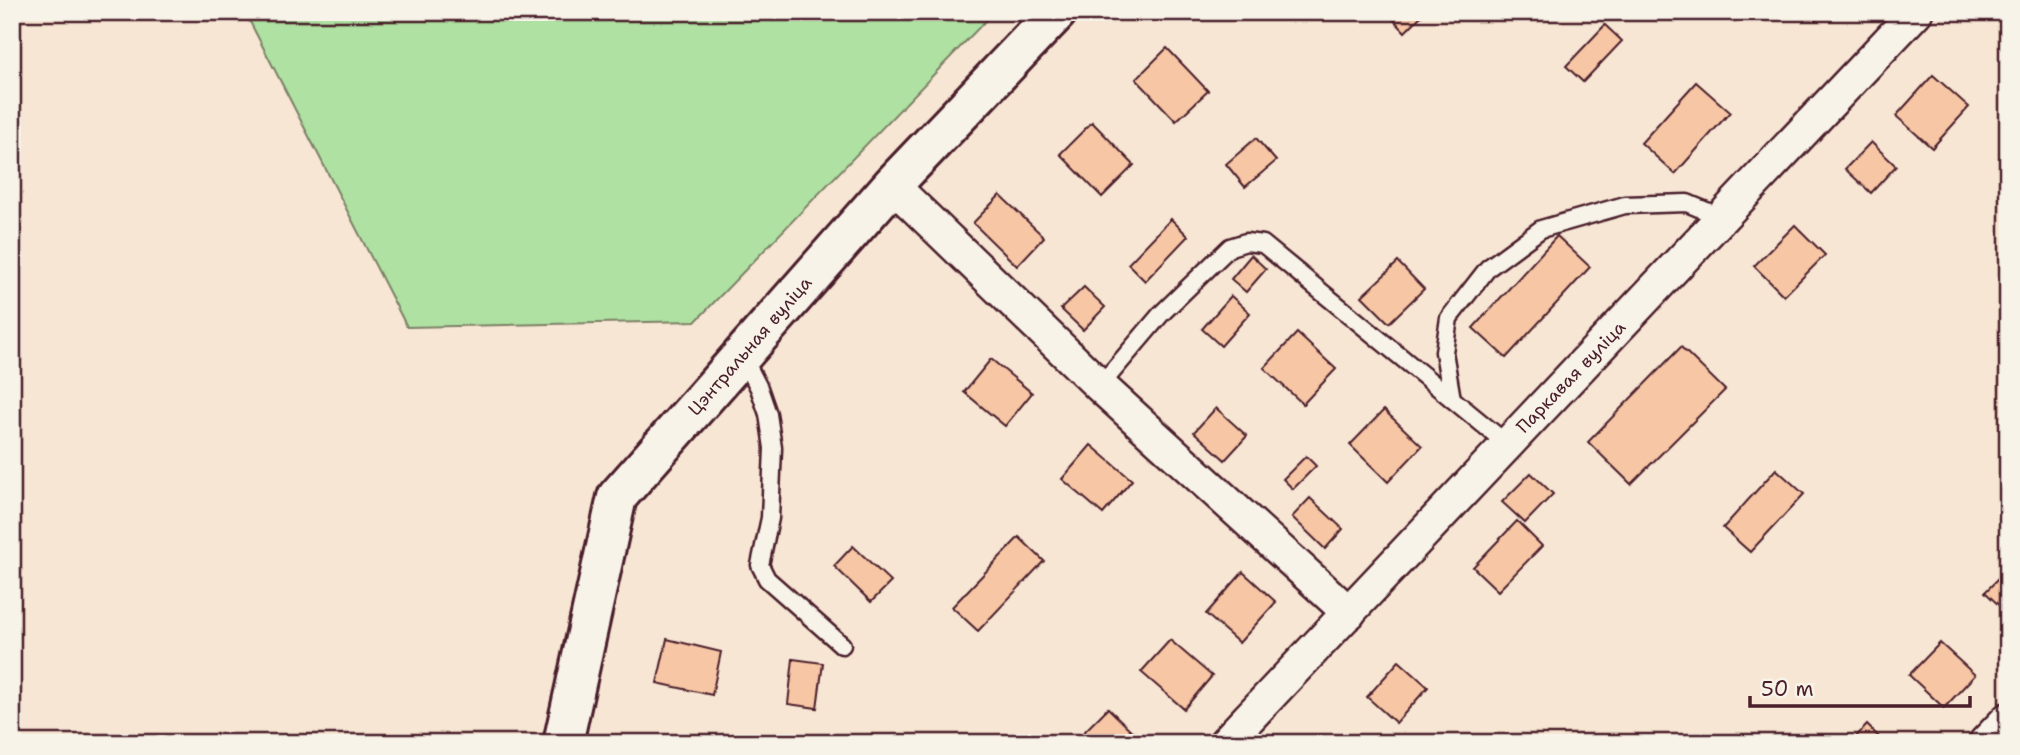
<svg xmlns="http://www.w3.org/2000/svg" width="2020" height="755" viewBox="0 0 2020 755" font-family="'Shantell Sans',sans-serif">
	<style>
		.green { fill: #aee1a2; stroke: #7c8066; stroke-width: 2 }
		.building { fill: #f6c6a5; stroke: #4a1f2b; stroke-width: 2 }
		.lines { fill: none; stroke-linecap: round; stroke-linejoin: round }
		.lane-casing { stroke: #4a1f2b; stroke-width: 21 }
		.street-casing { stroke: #4a1f2b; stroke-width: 37 }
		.secondary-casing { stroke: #4a1f2b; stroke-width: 44 }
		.lane { stroke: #f7f3e8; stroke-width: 16 }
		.street { stroke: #f7f3e8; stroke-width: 32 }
		.secondary { stroke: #f7f3e8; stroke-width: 38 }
		.labels { text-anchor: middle; stroke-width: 5; stroke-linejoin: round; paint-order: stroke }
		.street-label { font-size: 18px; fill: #4a1f2b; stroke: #f7f3e8 }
	</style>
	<rect width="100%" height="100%" fill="#f7e6d4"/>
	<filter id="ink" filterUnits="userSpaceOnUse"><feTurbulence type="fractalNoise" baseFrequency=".0143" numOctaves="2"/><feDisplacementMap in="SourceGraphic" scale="14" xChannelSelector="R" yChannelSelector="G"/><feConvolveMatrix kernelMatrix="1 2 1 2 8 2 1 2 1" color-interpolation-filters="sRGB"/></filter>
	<g filter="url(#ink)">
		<path class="green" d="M245 12H994L696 321 407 327Z"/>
		<g class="building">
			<path d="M1396 12H1425L1405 32 1391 17Z"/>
			<path d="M1808 12H1824L1816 20Z"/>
			<path d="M1605 25 1622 41 1583 82 1566 66Z"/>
			<path d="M1167 48 1208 91 1176 121 1136 79Z"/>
			<path d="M1933 75 1969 107 1932 148 1896 116Z"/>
			<path d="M1696 82 1730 112 1675 174 1641 143Z"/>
			<path d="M1092 122 1134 165 1102 197 1060 154Z"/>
			<path d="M1256 138 1276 161 1245 187 1226 164Z"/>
			<path d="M1871 142 1896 166 1871 193 1845 169Z"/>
			<path d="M1000 195 1044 237 1017 266 973 223Z"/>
			<path d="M1171 219 1188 236 1145 281 1128 264Z"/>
			<path d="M1795 225 1825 255 1784 296 1754 266Z"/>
			<path d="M1557 236 1590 267 1506 358 1473 328Z"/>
			<path d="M1251 255 1266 269 1246 292 1231 279Z"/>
			<path d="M1398 262 1424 289 1389 323 1362 296Z"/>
			<path d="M1084 287 1105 307 1083 330 1061 309Z"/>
			<path d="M1231 296 1250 313 1221 346 1202 329Z"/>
			<path d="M1297 333 1336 369 1303 404 1264 368Z"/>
			<path d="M1681 347 1725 390 1631 484 1588 442Z"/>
			<path d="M991 359 1032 393 1005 426 964 392Z"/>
			<path d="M1216 408 1247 436 1225 460 1194 432Z"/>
			<path d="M1384 410 1422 446 1388 482 1350 445Z"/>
			<path d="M1091 445 1132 480 1103 514 1062 479Z"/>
			<path d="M1306 456 1316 466 1293 489 1283 479Z"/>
			<path d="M1776 469 1804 494 1750 552 1723 528Z"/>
			<path d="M1531 473 1553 494 1525 523 1502 502Z"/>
			<path d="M1310 498 1343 529 1325 549 1292 517Z"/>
			<path d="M1517 521 1542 546 1498 591 1473 567Z"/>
			<path d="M1019 537 1044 561 978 631 952 607Z"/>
			<path d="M853 546 891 582 871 602 834 566Z"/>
			<path d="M2008 569V614L1985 592Z"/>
			<path d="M1243 572 1276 602 1239 643 1206 614Z"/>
			<path d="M667 639 721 652 712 695 657 683Z"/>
			<path d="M1170 640 1212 676 1184 709 1141 672Z"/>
			<path d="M1940 643 1975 675 1944 708 1909 675Z"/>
			<path d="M793 659 823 663 817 708 788 704Z"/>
			<path d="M1399 661 1428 687 1396 723 1367 697Z"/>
			<path d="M1108 708 1144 743H1078L1075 741Z"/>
			<path d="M1867 725 1885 743H1850Z"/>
			<path d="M856 739 882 743H855Z"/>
		</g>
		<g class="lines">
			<defs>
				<g id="lane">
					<path d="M743 357 759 388 768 414 773 448 770 518 760 565 767 579 842 645"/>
					<path d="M1100 386 1161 314 1230 247 1246 242 1263 244 1507 444"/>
					<path d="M1452 399 1444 352 1449 318 1488 268 1541 229 1625 205 1687 203 1723 218"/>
				</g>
				<g id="street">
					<path d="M892 185 1100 386 1349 613"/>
					<path d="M1225 743 1916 12"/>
					<path d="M1985 743 2008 719"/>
				</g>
				<path id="secondary" d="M563 743 617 497 892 185 1057 12"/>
			</defs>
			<use href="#lane" class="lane-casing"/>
			<use href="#street" class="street-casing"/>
			<use href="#secondary" class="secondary-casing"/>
			<use href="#lane" class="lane"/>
			<use href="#street" class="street"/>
			<use href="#secondary" class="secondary"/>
		</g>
	</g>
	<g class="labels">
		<g class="street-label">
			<text transform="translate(750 346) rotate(-49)" y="6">Цэнтральная вуліца</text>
			<text transform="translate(1571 377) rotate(-46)" y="6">Паркавая вуліца</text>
		</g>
	</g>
	<rect width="2020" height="755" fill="none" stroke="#f7f3e8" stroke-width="42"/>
	<rect x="21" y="21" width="1978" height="713" fill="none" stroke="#4a1f2b" stroke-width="2.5" filter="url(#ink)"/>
	<path d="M1750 696v10h220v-10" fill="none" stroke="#4a1f2b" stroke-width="3.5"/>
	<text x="1761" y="696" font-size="21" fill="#4a1f2b" stroke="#f7f3e8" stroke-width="5" paint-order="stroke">50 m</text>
</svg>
